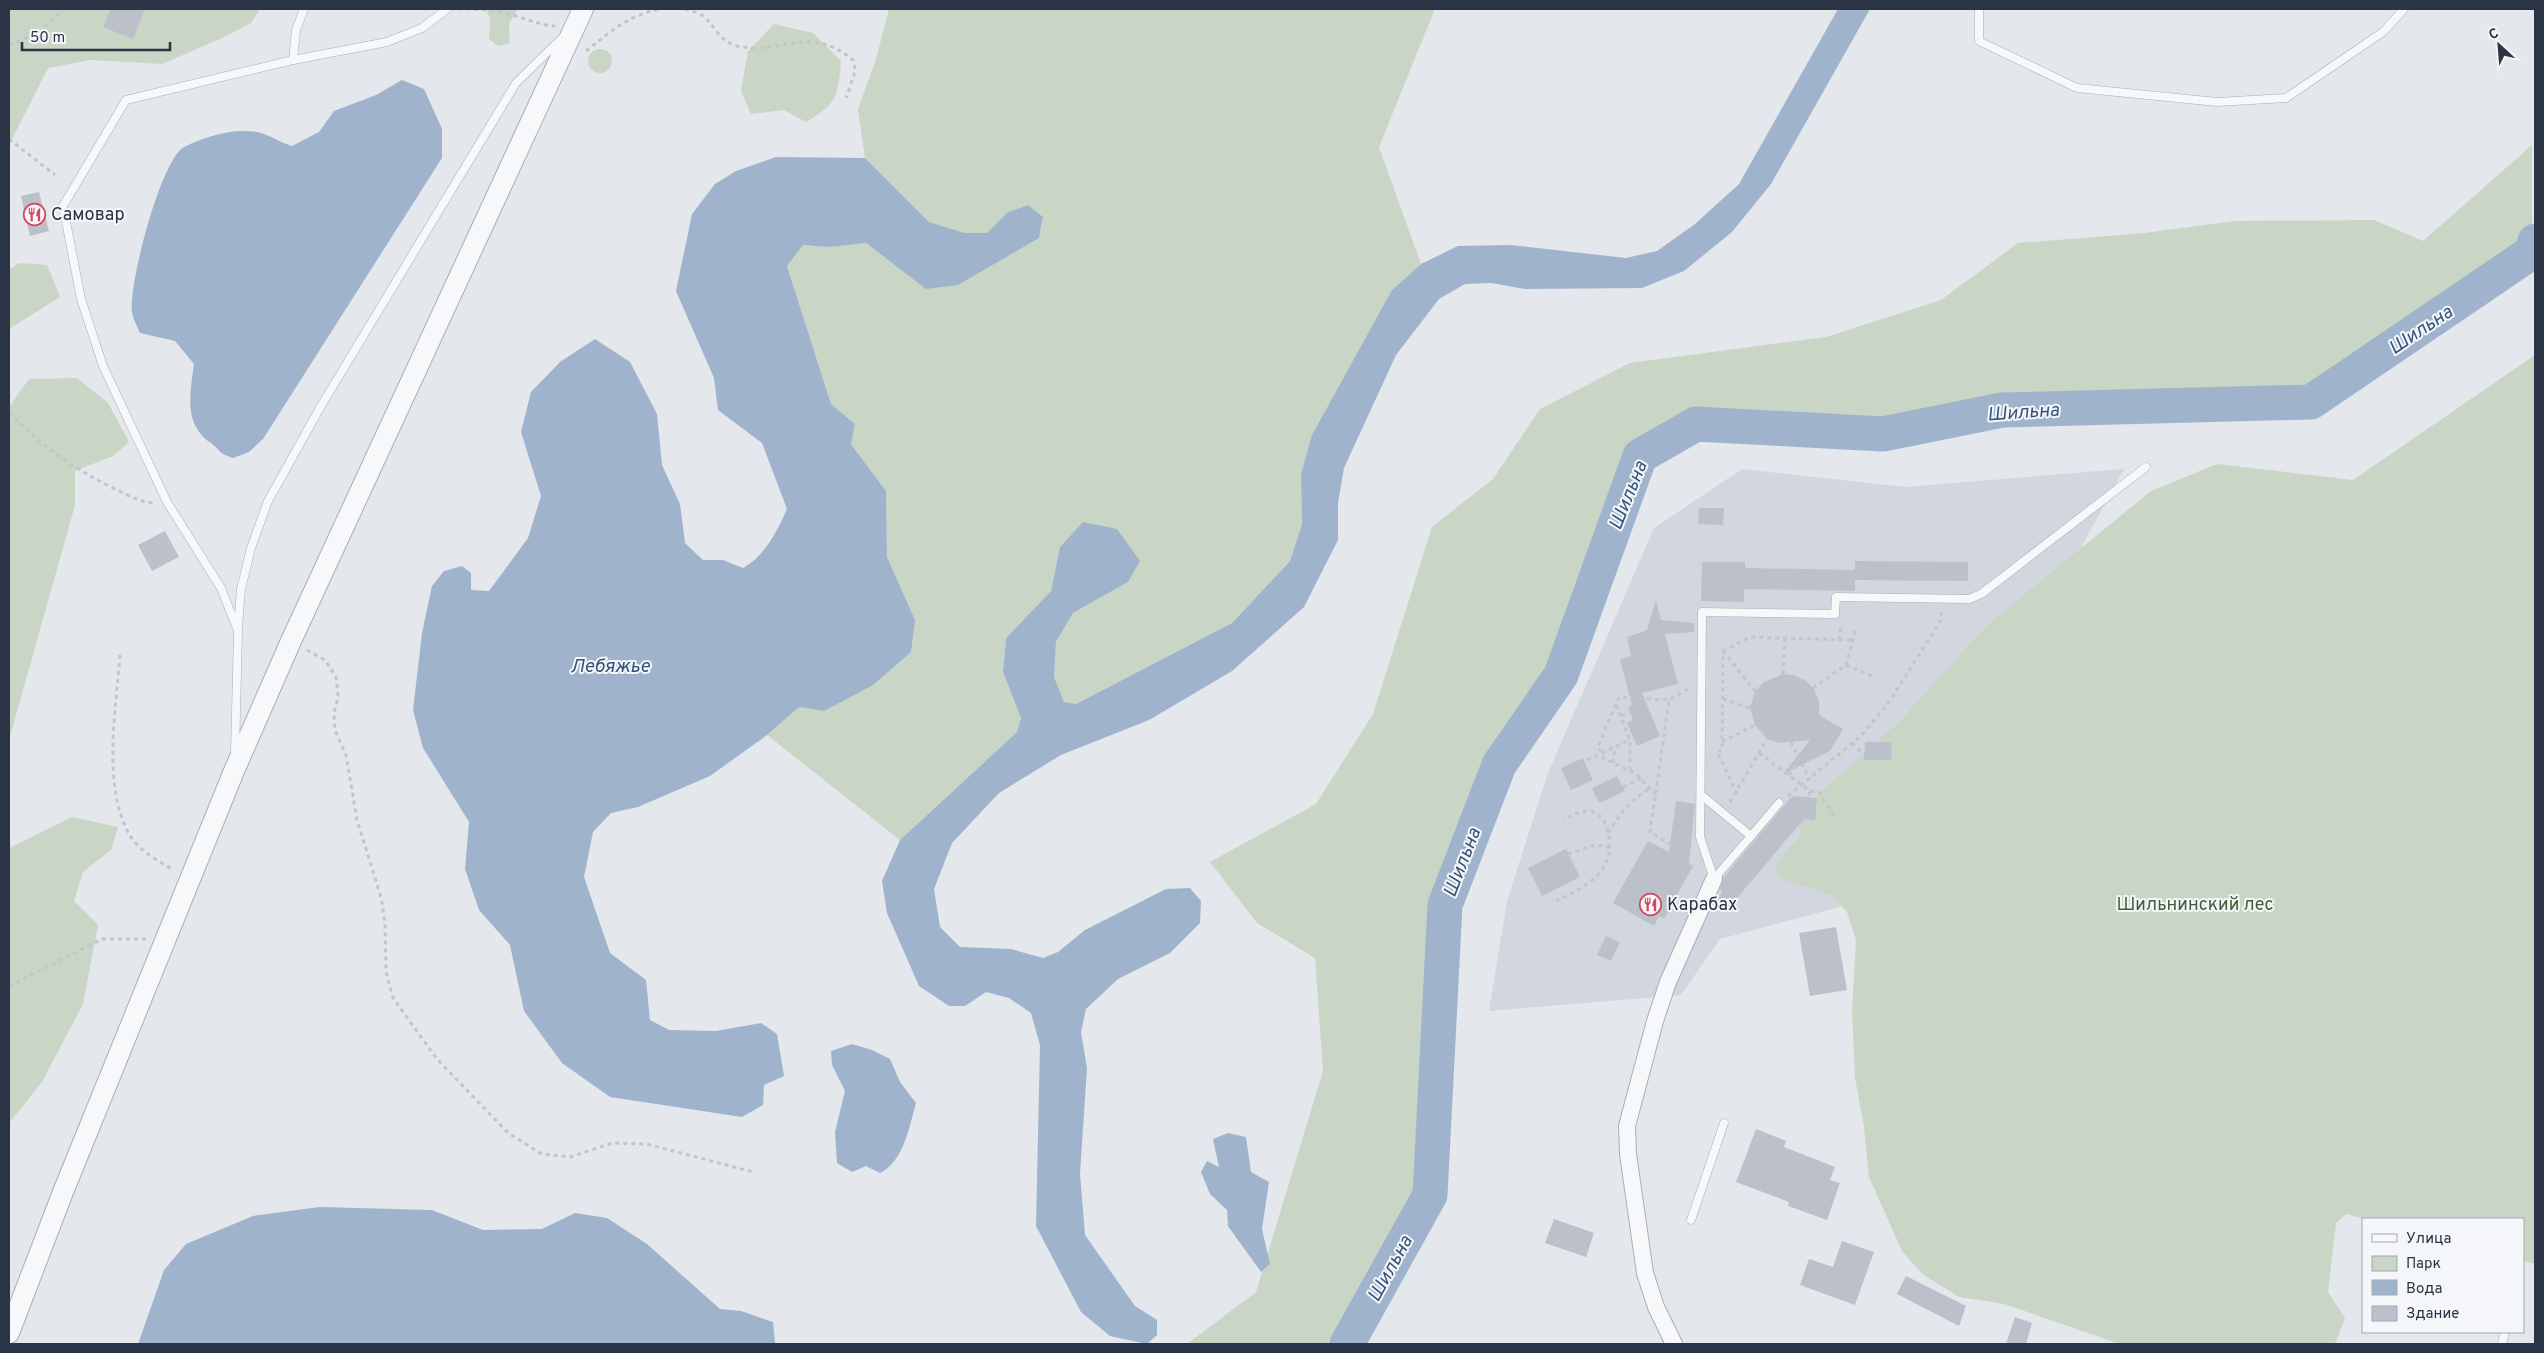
<svg xmlns="http://www.w3.org/2000/svg" width="2544" height="1353" viewBox="0 0 2544 1353" font-family="Overpass,sans-serif">
	<style>
		.built { fill: #d2d6de }
		.green { fill: #c9d6c5 }
		.water { fill: #9fb4cc }
		.lines { fill: none; stroke-linecap: round; stroke-linejoin: round }
		.river { stroke: #9fb4cc; stroke-width: 35 }
		.building { fill: #bbc0ca }
		.service-casing { stroke: #a9aeb7; stroke-width: 9 }
		.minor-casing { stroke: #a9aeb7; stroke-width: 18 }
		.tertiary-casing { stroke: #a9aeb7; stroke-width: 22 }
		.path { stroke: #c2c5cb; stroke-width: 3; stroke-dasharray: 4 4; stroke-linecap: butt }
		.service { stroke: #f7f8fa; stroke-width: 8 }
		.minor { stroke: #f7f8fa; stroke-width: 16 }
		.tertiary { stroke: #f7f8fa; stroke-width: 20 }
		.labels { text-anchor: middle; stroke-width: 4; stroke-linejoin: round; paint-order: stroke }
		.poi-label { font-size: 18px; fill: #2b3445; stroke: #f4f6f9; text-anchor: start }
		.park-label { font-size: 18px; fill: #3f6138; stroke: #f4f6f9 }
		.water-label { font-size: 19px; font-style: italic; fill: #34527a; stroke: #f4f6f9 }
	</style>
	<rect width="100%" height="100%" fill="#e4e7ec"/>
	<path class="built" d="M1742 469 1905 487 2124 469 1892 893 1720 939 1681 995 1489 1011 1507 901 1548 773 1654 528Z"/>
	<g class="green">
		<path d="M9 9H260L251 23 222 38 162 64 90 60 48 68 9 145Z"/>
		<path d="M486 9H518L509 24 510 43 498 46 489 39 490 19Z"/>
		<path d="M889 9H1435L1379 147 1421 264 1392 290 1301 474 1302 524 1290 561 1232 623 1076 704 1064 702 1054 677 1056 642 1073 613 1128 582 1060 547 1051 591 1006 638 1003 672 1021 718 1017 732 900 840 767 735 799 707 824 711 915 620 887 557 886 491 851 444 855 424 831 404 787 266 803 245 829 247 866 243 926 288 1039 238 1043 218 1028 205 1008 212 987 233H965L929 222 865 158 858 109 876 59Z"/>
		<path d="M774 24 813 33 841 61C838 96 837 104 806 122L784 110 751 114 741 91 748 51Z"/>
		<circle cx="600" cy="61" r="12"/>
		<path d="M2532 145V252L2311 402 2002 410 1883 434 1696 424 1640 455 1561 675 1499 765 1445 905 1430 1195 1347 1344H1187L1256 1292 1323 1071 1315 958 1257 923 1210 862 1316 804 1373 714 1432 527 1493 479 1540 409 1630 363 1826 337 1941 300 2018 243 2144 233 2235 221 2374 220 2423 241Z"/>
		<path d="M19 263 47 265 60 297 9 329V270Z"/>
		<path d="M2535 355V1264L2523 1261V1219H2365L2346 1214 2336 1223 2328 1292 2345 1318 2335 1344H2120L2004 1304 1959 1297 1922 1274 1902 1251 1869 1177 1864 1127 1855 1078 1852 1010 1856 940 1847 912 1832 895 1784 880 1776 872 1778 861 1802 833 1798 821 1801 810 1901 720 1986 626 2151 491 2217 464 2353 480Z"/>
		<path d="M77 378 108 403 129 442 113 456 75 471V505L9 740V407L29 379Z"/>
		<path d="M72 817 118 827 111 850 83 872 74 901 98 925 83 1004 42 1082 9 1123V848Z"/>
	</g>
	<g class="water">
		<path d="M1838 9H1870L1771 184 1732 232 1684 271 1642 288 1525 289 1491 283 1465 284 1439 299 1396 355 1344 468 1338 503V540L1304 607 1232 671 1149 720 1061 755 999 793 952 843 934 889 940 927 960 947 1011 949 1043 958 1058 952 1085 930 1166 889 1190 888 1201 901 1200 923 1170 953 1118 979 1086 1009 1081 1032 1087 1068 1080 1174 1085 1235 1135 1306 1157 1320V1335L1147 1344 1110 1336 1081 1312 1036 1226 1040 1045 1031 1013 1009 998 986 992 965 1006H949L919 986 887 913 882 881 900 840 1017 732 1021 718 1003 672 1006 638 1051 591 1060 547 1083 522 1117 529 1140 561 1128 582 1073 613 1056 642 1054 677 1064 702 1076 704 1232 623 1290 561 1302 524 1301 474 1312 435 1392 290 1421 264 1458 246 1510 245 1626 258 1657 251 1695 224 1739 184Z"/>
		<path d="M402 80 424 89 442 129V158L263 439 249 452 233 458C218 453 221 451 211 443 183 424 190 394 194 364L175 341 140 333C137 326 133 319 132 312 128 286 161 159 184 147 206 136 233 128 257 132 266 133 281 143 292 146L319 132 334 111 376 95Z"/>
		<path d="M776 157 865 158 929 222 965 233H987L1008 212 1028 205 1043 217 1039 238 958 285 926 289 866 243 829 247 803 245 787 266 831 404 855 424 851 444 886 491 887 557 915 620 911 652 873 685 824 711 799 707 767 735 710 776 638 807 611 813 593 832 584 877 610 953 646 980 650 1020 669 1030 716 1031 761 1023 777 1034 784 1076 764 1085 763 1105 742 1117 610 1097 562 1063 524 1011 510 945 479 910 465 869 469 822 423 748 413 710 422 633 432 586 444 571 462 566 471 573V590L489 591 528 538 541 496 521 432 531 392 560 362 595 339 630 362 657 414 662 465 680 504 685 543 703 560H723L743 568C765 556 777 531 787 509L762 443 718 410 714 378 676 291 692 214 715 184 736 171Z"/>
		<path d="M852 1044 872 1050 890 1059 900 1082 916 1103C909 1127 904 1161 880 1173L866 1166 852 1172 837 1163 835 1132 845 1091 832 1065 831 1051Z"/>
		<path d="M1228 1133 1246 1137 1251 1172 1269 1182 1262 1229 1270 1264 1261 1272 1228 1226 1227 1210 1210 1194 1201 1172 1207 1161 1219 1167 1213 1139Z"/>
		<path d="M320 1207 432 1210 483 1230 542 1229 575 1213 607 1218 647 1244 720 1309 741 1311 773 1322 775 1342 774 1344H138L164 1270 186 1244 253 1216Z"/>
	</g>
	<g class="lines">
		<path class="river" d="M1347 1344 1430 1195 1445 905 1499 765 1561 675 1640 456 1696 424 1883 434 2002 410 2311 402 2532 252 2535 241"/>
	</g>
	<g class="building">
		<path d="M111 9H145L133 39 103 27Z"/>
		<path d="M39 192 49 231 30 236 21 196Z"/>
		<path d="M1699 508H1724L1723 525 1698 524Z"/>
		<path d="M165 531 179 557 152 571 138 545Z"/>
		<path d="M1855 561 1968 562V581L1855 580Z"/>
		<path d="M1702 562H1745V568L1855 570V591L1744 589V602L1701 601Z"/>
		<path d="M1656 600 1661 620 1694 623V632L1665 634 1678 684 1642 693 1660 736 1637 746 1627 723 1633 720 1628 707 1632 705 1620 659 1631 656 1627 637 1647 630Z"/>
		<path d="M1783 674 1793 675 1805 680 1813 688 1819 701V715L1843 729 1830 751 1783 774 1810 740 1779 743 1767 739 1755 725 1750 708 1755 691 1764 682Z"/>
		<path d="M1865 742H1892L1891 760H1864Z"/>
		<path d="M1583 758 1593 780 1571 790 1561 768Z"/>
		<path d="M1617 776 1625 791 1599 803 1592 788Z"/>
		<path d="M1792 796 1817 798 1815 820 1804 819 1726 911 1715 901 1723 891 1720 889 1724 877Z"/>
		<path d="M1676 801 1695 804 1689 864 1693 866 1664 919 1659 916 1654 926 1613 903 1648 841 1669 852Z"/>
		<path d="M1566 849 1580 877 1542 896 1528 868Z"/>
		<path d="M1836 927 1847 990 1810 996 1799 933Z"/>
		<path d="M1606 936 1620 942 1611 961 1597 955Z"/>
		<path d="M1756 1129 1786 1141 1784 1147 1835 1167 1830 1180 1840 1183 1827 1220 1788 1206 1789 1202 1736 1182Z"/>
		<path d="M1554 1219 1594 1233 1586 1257 1545 1243Z"/>
		<path d="M1842 1241 1874 1252 1855 1305 1800 1285 1809 1259 1833 1267Z"/>
		<path d="M1906 1276 1966 1306 1959 1326 1897 1294Z"/>
		<path d="M2015 1317 2032 1323 2026 1344H2006Z"/>
	</g>
	<g class="lines">
		<defs>
			<g id="service">
				<path d="M1979 9V41L2077 88 2217 102 2286 98 2383 32 2404 9"/>
				<path d="M293 60 296 30 304 9"/>
				<path d="M238 627 241 589 251 548 268 501 321 406 516 83 562 38"/>
				<path d="M235 753 238 631 221 588 167 502 103 366 81 299 63 206 126 100 293 60 387 42 422 28 447 9"/>
				<path d="M1701 795 1751 836 1714 879"/>
				<path d="M1751 836 1779 803"/>
				<path d="M1714 879 1700 837 1702 612 1835 614 1836 597 1969 599 1981 594 2146 467"/>
				<path d="M1691 1220 1724 1123"/>
				<path d="M2502 1344 2505 1332"/>
			</g>
			<path id="minor" d="M1674 1344 1656 1307 1645 1273 1628 1154 1627 1126 1655 1021 1668 982 1714 879"/>
			<path id="tertiary" d="M9 1333 63 1192 234 771 291 641 583 9"/>
		</defs>
		<use href="#service" class="service-casing"/>
		<use href="#minor" class="minor-casing"/>
		<use href="#tertiary" class="tertiary-casing"/>
		<g class="path">
			<path d="M458 9C475 9 493 9 509 14 525 18 538 25 555 26"/>
			<path d="M685 9C690 11 699 12 703 16 715 25 718 41 737 46 785 56 808 22 854 61L855 72 846 98"/>
			<path d="M9 45 37 33 64 9"/>
			<path d="M586 51C610 32 630 14 661 9"/>
			<path d="M9 139 55 175"/>
			<path d="M9 412C40 445 74 469 115 489 128 495 139 502 154 503"/>
			<path d="M1839 640H1853"/>
			<path d="M307 650 325 660 336 677 338 696 334 714 335 730 346 755 357 820 381 897 385 923 386 972 393 998 437 1059 508 1133 542 1154 570 1157 612 1143 647 1144 753 1172"/>
			<path d="M1723 651 1755 691"/>
			<path d="M120 655C116 710 102 785 129 834 139 851 158 861 174 870"/>
			<path d="M1846 665 1874 677"/>
			<path d="M1783 674 1785 638"/>
			<path d="M1813 688 1846 665 1856 628"/>
			<path d="M1688 689 1669 700 1650 832 1670 844 1690 846"/>
			<path d="M1723 699 1750 708"/>
			<path d="M1616 705 1630 740V770"/>
			<path d="M1621 716 1629 713"/>
			<path d="M1722 742 1755 725"/>
			<path d="M1791 742 1809 778"/>
			<path d="M1852 743 1861 752"/>
			<path d="M1759 753 1810 791 1819 792 1834 816"/>
			<path d="M1587 760 1630 740"/>
			<path d="M1613 763 1615 747"/>
			<path d="M1789 775 1799 760"/>
			<path d="M1623 787 1642 778"/>
			<path d="M1737 794 1717 751H1722L1723 651 1750 637 1839 640 1841 626"/>
			<path d="M1656 795 1635 773 1604 759 1598 746 1619 697 1669 700"/>
			<path d="M1788 796 1862 735 1889 702 1941 620V612"/>
			<path d="M1809 796 1810 791"/>
			<path d="M1730 802 1767 739"/>
			<path d="M1608 833C1620 813 1631 800 1650 788"/>
			<path d="M1568 854 1595 845 1610 847"/>
			<path d="M1556 901C1574 892 1600 881 1607 860 1613 845 1609 813 1589 811 1580 811 1571 816 1563 819"/>
			<path d="M9 986 102 939H147"/>
		</g>
		<use href="#service" class="service"/>
		<use href="#minor" class="minor"/>
		<use href="#tertiary" class="tertiary"/>
	</g>
	<defs>
		<symbol id="restaurant-ring" viewBox="-11 -11 22 22"><circle r="9.5" fill="#f4f6f9" stroke="#d1495b" stroke-width="1.5"/><path d="M-5-6h1v4h1v-4h1v4h1v-4h1v5L-1.5 .5V6h-2V.5L-5-1ZM5-6V6H3V1.5H1.5Q1.5-4 5-6Z" fill="#d1495b"/></symbol>
	</defs>
	<g fill-rule="evenodd">
		<use href="#restaurant-ring" x="22" y="202" width="25" height="25"/>
		<use href="#restaurant-ring" x="1638" y="892" width="25" height="25"/>
	</g>
	<g class="labels">
		<g class="poi-label">
			<text x="51" y="220">Самовар</text>
			<text x="1667" y="910">Карабах</text>
		</g>
		<g class="park-label">
			<text x="2195" y="910">Шильнинский лес</text>
		</g>
		<g class="water-label">
			<text transform="translate(2420 329) rotate(-34)" y="7">Шильна</text>
			<text transform="translate(2023 411) rotate(-4)" y="7">Шильна</text>
			<text transform="translate(1627 495) rotate(-68)" y="7">Шильна</text>
			<text x="610" y="672">Лебяжье</text>
			<text transform="translate(1461 862) rotate(-69)" y="7">Шильна</text>
			<text transform="translate(1389 1268) rotate(-61)" y="7">Шильна</text>
		</g>
	</g>
	<rect width="2544" height="1353" fill="none" stroke="#2b3445" stroke-width="20"/>
	<rect x="2362" y="1218" width="162" height="115" fill="#f4f6f9" stroke="#a4a8b1"/>
	<rect x="2372" y="1234" width="25" height="8" fill="#f7f8fa" stroke="#a4a8b1"/>
	<text x="2406" y="1243" font-size="15" fill="#2b3445">Улица</text>
	<rect x="2372" y="1256" width="25" height="15" fill="#c9d6c5" stroke="#a4a8b1"/>
	<text x="2406" y="1268" font-size="15" fill="#2b3445">Парк</text>
	<rect x="2372" y="1280" width="25" height="15" fill="#9fb4cc" stroke="#a4a8b1"/>
	<text x="2406" y="1293" font-size="15" fill="#2b3445">Вода</text>
	<rect x="2372" y="1306" width="25" height="15" fill="#bbc0ca" stroke="#a4a8b1"/>
	<text x="2406" y="1318" font-size="15" fill="#2b3445">Здание</text>
	<g transform="translate(2499 45) rotate(334)" stroke="#f4f6f9" stroke-width="4" paint-order="stroke">
	<path d="M0-4L9 19L0 12L-9 19Z" fill="#2b3445"/>
	<text y="-8" font-size="14" font-weight="bold" text-anchor="middle" fill="#2b3445">С</text>
	</g>
	<path d="M22 42v8h148v-8" fill="none" stroke="#2b3445" stroke-width="2.5"/>
	<text x="30" y="42" font-size="15" fill="#2b3445" stroke="#f4f6f9" stroke-width="4" paint-order="stroke">50 m</text>
</svg>
